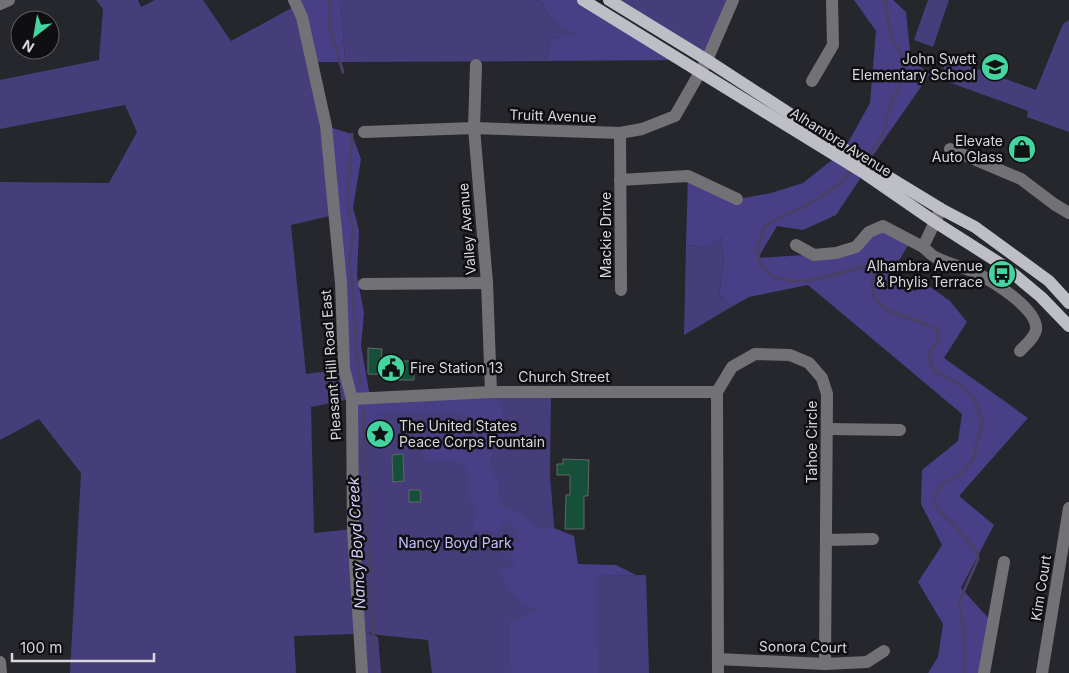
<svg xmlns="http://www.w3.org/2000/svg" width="1069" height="673" viewBox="0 0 1069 673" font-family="Inter,sans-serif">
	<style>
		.green { fill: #463e7b; fill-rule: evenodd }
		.forest { fill: #493f87 }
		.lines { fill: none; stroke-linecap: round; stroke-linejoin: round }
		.stream { stroke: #4a4064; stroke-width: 3 }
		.building { fill: #16503b; stroke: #606864 }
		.minor { stroke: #727276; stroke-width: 12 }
		.major { stroke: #bebec6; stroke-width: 12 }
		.labels { text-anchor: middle; stroke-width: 5; stroke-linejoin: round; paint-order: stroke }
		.poi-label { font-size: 14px; fill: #d7d7dc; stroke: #0f0f12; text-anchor: end }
		.street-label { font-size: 14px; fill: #d7d7dc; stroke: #0f0f12 }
		.park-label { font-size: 14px; fill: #c3bfff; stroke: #0f0f12 }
		.water-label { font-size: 15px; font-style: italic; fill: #d4d2fd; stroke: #0f0f12 }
	</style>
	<rect width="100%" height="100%" fill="#26262d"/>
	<g class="green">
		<path d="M96 0H138L141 7 155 0H203L231 41 297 5 302 17 334 215 291 225 306 374 344 369 352 399 551 392 550 475 558 576 646 575 649 673H432L428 640 379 635 366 632 378 637 381 673H367L355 634 294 636 296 673H70L81 473 39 419 0 440V182L109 183 137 132 125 105 0 129V80L99 60 103 9ZM351 399 353 529 314 533 311 407Z"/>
		<path d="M338 0H536L542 3 552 20 576 33 551 39 546 61 345 62 341 4Z"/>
		<path d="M609 0H733L707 60Z"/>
		<path d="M928 0H949L933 47 914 40Z"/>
		<path d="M1069 20V132L1027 117 1028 111 940 79 947 58 1036 90 1063 24Z"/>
		<path d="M721 237 724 263 719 295 733 306 684 335 686 245 709 247Z"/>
	</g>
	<g class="forest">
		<path d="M294 0H338L341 4 345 62H312Z"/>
		<path d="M536 0H583L681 60 546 61 551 39 575 33 552 20 542 3Z"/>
		<path d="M854 0H893L906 12 911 60 930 74 867 164 845 148 870 103 876 31Z"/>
		<path d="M326 126 352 134 361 159 353 208 359 230 357 276 364 313 361 346 370 397 491 392 502 411 504 437 494 446 489 466 499 483 497 500 503 508 521 514 537 529 554 528 574 536 578 564 616 565 636 575 595 576 598 673H511L509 623 538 609 523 604 507 589 500 569H512L515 560 498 544 520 540 512 524 505 520 498 531 485 530 472 531 477 504 467 495V469L457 461H427L415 436 444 432 483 437 480 421 452 411 378 412 380 417 374 438 352 436Z"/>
		<path d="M837 156 864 173 836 215 803 230 777 226 758 258 836 253 883 226 911 240 888 280 915 291 926 284 950 301 967 322 944 358 1028 418 959 496 994 525 961 588 993 623 984 673H928L938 657 943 624 918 582 942 545 921 504 922 470 958 441 962 414 808 285 749 297 733 306 719 295 724 263 721 237 709 247 686 245 688 176 738 199 771 193 803 183Z"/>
	</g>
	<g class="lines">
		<g class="stream">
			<path d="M327 0 331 7 329 25 343 72"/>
			<path d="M352 134 348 194 349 213 353 227 350 262 355 321 356 345 360 385"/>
			<path d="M865 159 880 140 886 126 887 113 903 78 905 67 903 57 891 37 885 0"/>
			<path d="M852 170C847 175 842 181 836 186 826 195 814 201 803 207 792 213 776 217 766 226 763 230 761 236 760 240 752 264 769 279 791 281 807 282 832 276 848 271 855 269 862 265 870 266L874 271C862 317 911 313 937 330L939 339 930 353V364L938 374 956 382 974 398 983 423 976 445 975 454 971 463 960 475 942 484 936 493 934 501 937 509 956 527 977 552 978 559 959 602 964 634 965 657 964 673"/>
			<path d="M364 411 363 452 367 489V523L374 639 372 654 375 673"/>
		</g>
	</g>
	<g class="building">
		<path d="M368 348 382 349 381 361H414V380H397V375L368 374Z"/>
		<path d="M403 454 404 481 393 482 392 455Z"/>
		<path d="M563 459 589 460 588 496H584V529H565L566 495H570V475H557V464H563Z"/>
		<path d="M409 490H420L421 502H409Z"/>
	</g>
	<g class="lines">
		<g class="minor">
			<path d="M294 0 302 17 326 126 341 283 344 369 352 399 353 529 362 673"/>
			<path d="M0 4 9 0"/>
			<path d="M476 65 474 128 487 283 491 392"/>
			<path d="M812 81 833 45 832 0"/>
			<path d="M364 132 474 128 620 133 642 129 675 116 707 60 733 0"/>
			<path d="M620 133 621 290"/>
			<path d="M950 149 1021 179 1054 204 1069 213"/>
			<path d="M620 180 688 176 737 199"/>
			<path d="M941 209 923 247C927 250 931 255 935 257 947 264 962 266 974 272 991 280 1039 309 1036 330 1034 339 1025 345 1020 351"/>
			<path d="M796 245 814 255 836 253 856 247 869 232 883 226 923 247"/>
			<path d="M364 284 487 283"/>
			<path d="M352 399 491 392H717"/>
			<path d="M828 429 900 430"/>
			<path d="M827 540 873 539"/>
			<path d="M718 659 825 664 867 662 884 651"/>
			<path d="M0 662 1 673"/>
			<path d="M718 673 717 392 732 367 755 354 790 355 809 363 822 378 827 394 825 664"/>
			<path d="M984 673 1004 562"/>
			<path d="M1042 673 1069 508"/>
		</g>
		<g class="major">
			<path d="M583 0 864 173 935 222 1004 266 1041 297 1069 326"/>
			<path d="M609 0 707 60 867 164 941 209 975 227 1049 281 1069 303"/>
		</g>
	</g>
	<defs>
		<symbol id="school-disc" viewBox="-11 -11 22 22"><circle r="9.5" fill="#43d4a0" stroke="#0f0f12"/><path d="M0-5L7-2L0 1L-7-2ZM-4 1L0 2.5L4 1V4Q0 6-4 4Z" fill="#111"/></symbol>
		<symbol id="shop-disc" viewBox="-11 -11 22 22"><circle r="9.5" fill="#43d4a0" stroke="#0f0f12"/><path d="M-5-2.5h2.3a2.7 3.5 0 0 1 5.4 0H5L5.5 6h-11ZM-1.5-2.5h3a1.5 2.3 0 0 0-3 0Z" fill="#111"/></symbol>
		<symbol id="bus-disc" viewBox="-11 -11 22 22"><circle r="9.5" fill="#43d4a0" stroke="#0f0f12"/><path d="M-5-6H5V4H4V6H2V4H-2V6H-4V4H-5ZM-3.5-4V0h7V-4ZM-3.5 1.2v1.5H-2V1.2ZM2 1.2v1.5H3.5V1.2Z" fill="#111"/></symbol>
		<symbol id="civic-disc" viewBox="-11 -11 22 22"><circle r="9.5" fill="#43d4a0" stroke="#0f0f12"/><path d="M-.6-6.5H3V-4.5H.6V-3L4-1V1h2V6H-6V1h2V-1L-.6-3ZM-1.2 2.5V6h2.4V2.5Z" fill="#111"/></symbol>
		<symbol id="sight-disc" viewBox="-11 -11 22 22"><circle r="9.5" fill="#43d4a0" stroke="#0f0f12"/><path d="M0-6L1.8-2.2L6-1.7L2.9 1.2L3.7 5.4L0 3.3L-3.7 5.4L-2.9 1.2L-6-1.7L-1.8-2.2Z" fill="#111"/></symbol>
	</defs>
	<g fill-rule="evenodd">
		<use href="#school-disc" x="979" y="51" width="32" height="32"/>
		<use href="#shop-disc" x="1006" y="133" width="32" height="32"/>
		<use href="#bus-disc" x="986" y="258" width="32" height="32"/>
		<use href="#civic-disc" x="375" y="352" width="32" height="32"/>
		<use href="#sight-disc" x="364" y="418" width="32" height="32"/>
	</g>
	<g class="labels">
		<g class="poi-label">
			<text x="976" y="64">John Swett<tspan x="976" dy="16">Elementary School</tspan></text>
			<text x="1003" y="146">Elevate<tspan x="1003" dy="16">Auto Glass</tspan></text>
			<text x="983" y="271">Alhambra Avenue<tspan x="983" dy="16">&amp; Phylis Terrace</tspan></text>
			<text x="410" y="373" text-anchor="start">Fire Station 13</text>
			<text x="399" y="431" text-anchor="start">The United States<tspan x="399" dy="16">Peace Corps Fountain</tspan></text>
		</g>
		<g class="street-label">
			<text transform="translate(553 116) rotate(2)" y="5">Truitt Avenue</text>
			<text transform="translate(841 142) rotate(32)" y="5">Alhambra Avenue</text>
			<text transform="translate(467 229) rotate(-95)" y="5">Valley Avenue</text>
			<text transform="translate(606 235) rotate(-90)" y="5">Mackie Drive</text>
			<text transform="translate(331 365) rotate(-94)" y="5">Pleasant Hill Road East</text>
			<text x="564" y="382">Church Street</text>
			<text transform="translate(812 442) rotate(-90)" y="5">Tahoe Circle</text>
			<text transform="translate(1041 588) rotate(-81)" y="5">Kim Court</text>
			<text transform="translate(803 647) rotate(1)" y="5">Sonora Court</text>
		</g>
		<g class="park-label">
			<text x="455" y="548">Nancy Boyd Park</text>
		</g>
		<g class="water-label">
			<text transform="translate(357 543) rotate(-93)" y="5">Nancy Boyd Creek</text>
		</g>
	</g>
	<g transform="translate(35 35) rotate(211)"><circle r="24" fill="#0f0f12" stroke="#5f5f63"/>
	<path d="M0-4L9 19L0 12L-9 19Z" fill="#43d4a0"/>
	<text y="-8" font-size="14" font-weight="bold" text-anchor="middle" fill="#d7d7dc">N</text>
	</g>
	<path d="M12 653v8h142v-8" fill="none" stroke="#d7d7dc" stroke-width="2.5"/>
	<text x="20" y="653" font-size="15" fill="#d7d7dc" stroke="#0f0f12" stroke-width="4" paint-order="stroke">100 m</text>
</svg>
